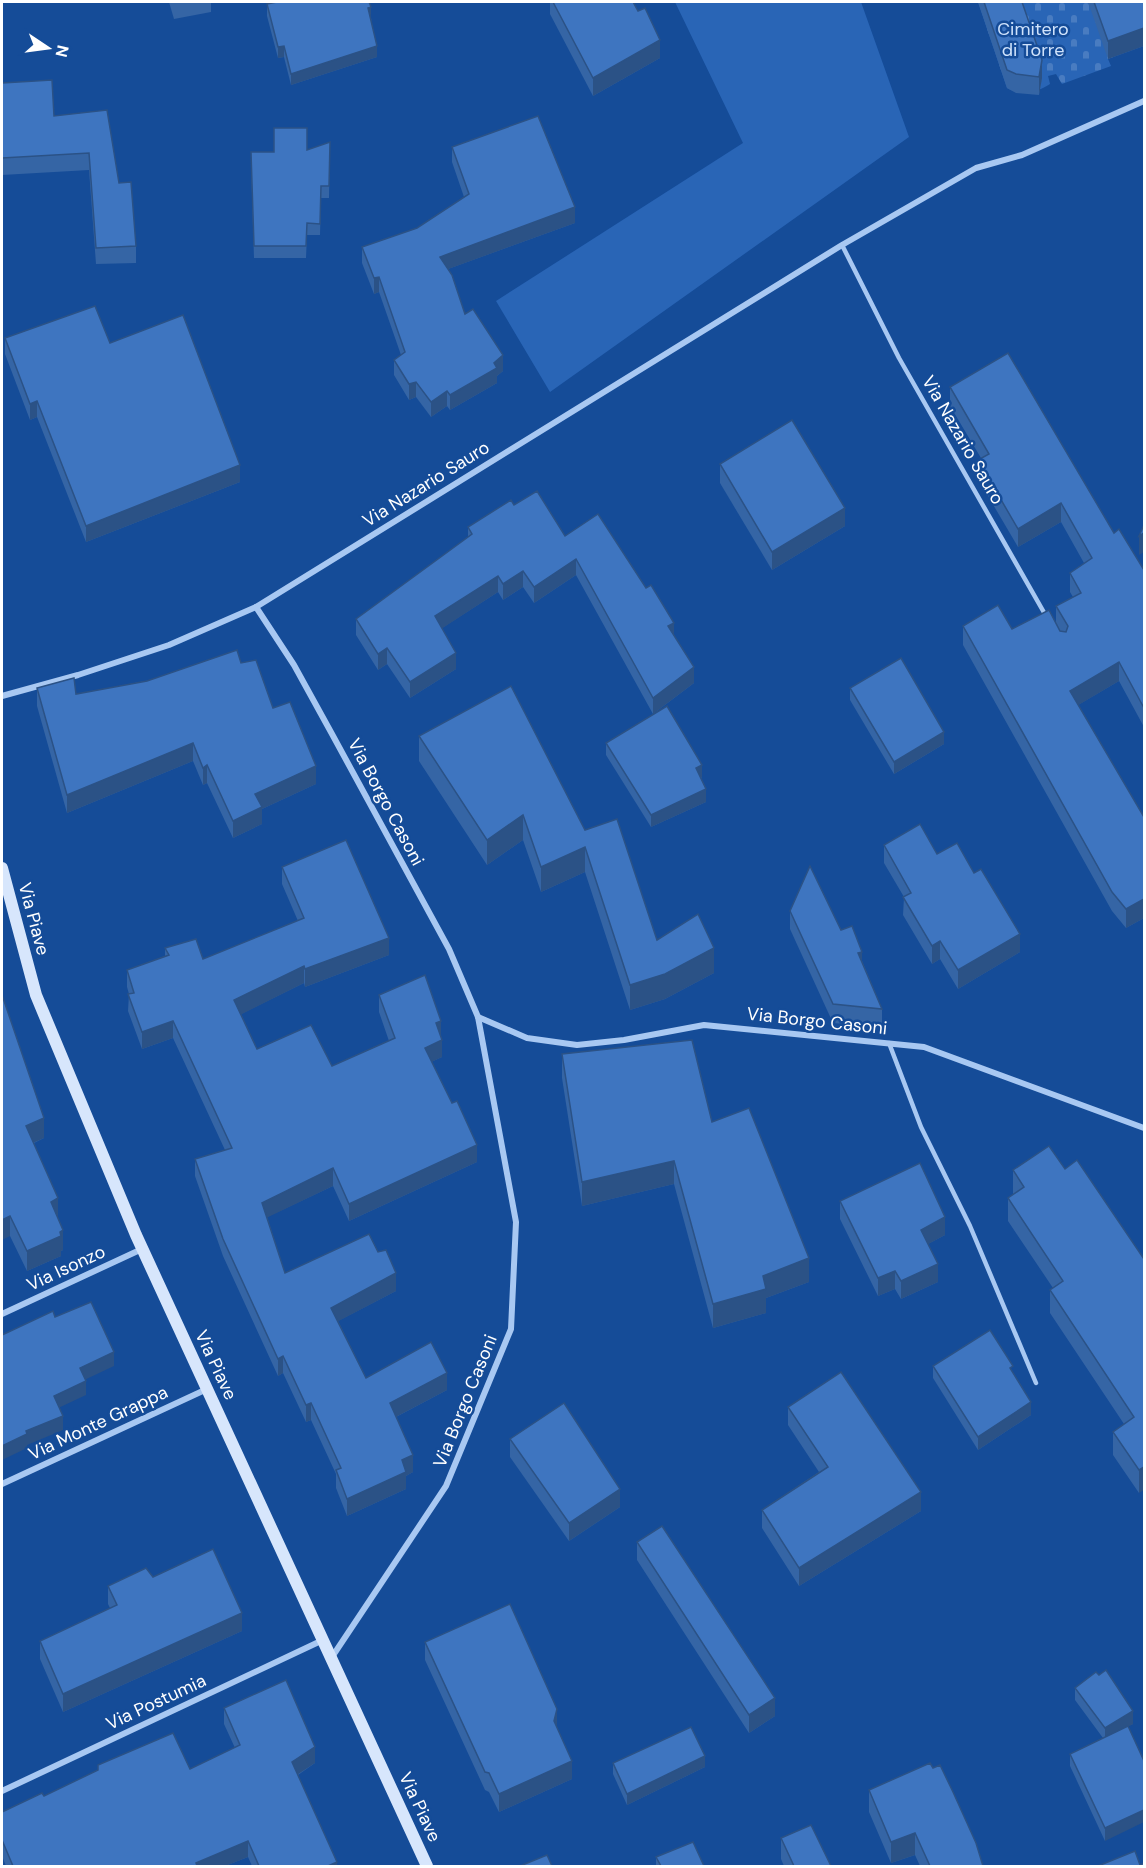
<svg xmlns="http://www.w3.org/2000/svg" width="1146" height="1868" viewBox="0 0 1146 1868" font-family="'DM Sans',sans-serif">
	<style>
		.green { fill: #2965b6 }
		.cemetery { fill: url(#cemetery-stones) }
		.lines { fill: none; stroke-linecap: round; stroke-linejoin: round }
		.lane { stroke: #a8c8f2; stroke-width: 4.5 }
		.street { stroke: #a8c8f2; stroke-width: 6 }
		.secondary { stroke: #d7e6fc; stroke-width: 12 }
		.wall { fill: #3565a5 }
		.shaded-wall { fill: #2b5286 }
		.building { fill: #3e75c0; stroke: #2b5286; stroke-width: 1.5 }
		.labels { text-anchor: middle; stroke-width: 5; stroke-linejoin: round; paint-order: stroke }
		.park-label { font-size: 18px; fill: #d0e3fc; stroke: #154c98 }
		.street-label { font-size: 18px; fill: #fff; stroke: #154c98 }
	</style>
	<defs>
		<pattern id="cemetery-stones" width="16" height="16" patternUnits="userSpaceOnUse" patternTransform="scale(1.5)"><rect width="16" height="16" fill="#2965b6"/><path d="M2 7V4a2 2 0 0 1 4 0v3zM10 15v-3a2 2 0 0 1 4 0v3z" fill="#497cc1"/></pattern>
	</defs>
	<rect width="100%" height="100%" fill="#154c98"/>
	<path class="green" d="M675 2H861L909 137 550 392 496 301 743 143Z"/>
	<path class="cemetery" d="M978 2H1144V46L1108 59 1111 66 1062 84 1056 74 1048 76 1050 84C1035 93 1024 97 1007 88Z"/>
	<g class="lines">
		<g class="lane">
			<path d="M842 245 899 358 1046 616"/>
			<path d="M889 1043 921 1127 970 1226 1036 1383"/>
		</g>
		<g class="street">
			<path d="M256 607 294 665 332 734 449 949 478 1017 516 1222 511 1329 446 1486 332 1657"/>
			<path d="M2 696 78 675 169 645 256 607 842 245 976 168 1022 155 1144 101"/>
			<path d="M478 1017 527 1038 577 1045 624 1040 704 1025 924 1047 1144 1128"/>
			<path d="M2 1314 142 1249"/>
			<path d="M2 1484 207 1389"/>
			<path d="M2 1791 323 1640"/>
		</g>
		<path class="secondary" d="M2 868 36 995 136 1235 427 1866"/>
	</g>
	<g class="wall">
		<path d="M169 2H211V12L174 19Z"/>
		<path d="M550 2H633L660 58 593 96 550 14Z"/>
		<path d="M978 2H1022L1042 78 1039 95 1016 93 1007 88Z"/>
		<path d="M1088 2H1144L1108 59Z"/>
		<path d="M267 4 371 18 377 57 291 85 284 57 278 58 267 16Z"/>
		<path d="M2 83 54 116 119 183 136 246V263L96 264 89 170 2 175Z"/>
		<path d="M330 142 329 198H321L320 235H307L306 258H254L251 164 307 150Z"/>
		<path d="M452 147 575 223 448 269 465 314 503 371 497 376V383L450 410 447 406 431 417 416 397 409 400 394 375V360L401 355 379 292 374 294 362 263V247L417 228 464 197 452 162Z"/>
		<path d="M5 338 240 482 86 542 37 417 30 420 5 354Z"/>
		<path d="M950 387 1114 533 1144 570V727L1119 681 1078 705 1144 817V918L1126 928 1112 911 963 645V626L1012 629 1056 624V606L1073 597 1070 592V573L1084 563 1061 522 1018 547 978 479V460L981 458 950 406Z"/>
		<path d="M720 464 845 526 772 570 720 483Z"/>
		<path d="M514 505 565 536 674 635 694 683 653 714 576 575 534 603 523 587 503 600 498 592 442 628 456 669 410 698 387 664 378 670 356 635V619L468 537V527Z"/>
		<path d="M241 663 273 708 316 784 262 809V824L233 838 207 783 203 785 193 761 67 813 37 706V688L76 694Z"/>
		<path d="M850 688 944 744 894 774 850 700Z"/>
		<path d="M419 736 585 830 657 940 714 973 665 999 630 1010 585 872 541 892 523 840 487 865 419 761Z"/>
		<path d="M606 743 702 777 701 778 706 802 651 827 606 755Z"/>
		<path d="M884 845 937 854 1020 952 958 989 940 959 932 964 903 915 904 897 884 863Z"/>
		<path d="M282 867 389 955 305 987 304 983 241 1014 257 1049 332 1066 389 1041 379 1012V995L441 1037 442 1057 431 1062 477 1162 349 1221 333 1186 267 1217 285 1273 396 1291 338 1321 366 1378 447 1390 396 1417 413 1472 406 1476V1489L347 1516 336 1488V1474L311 1420 306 1422 283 1373 278 1376 223 1256 195 1176V1159L225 1150 173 1038 142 1049 128 1011 129 994 127 987V970L165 956V948L203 959 298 921 282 884Z"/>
		<path d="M790 911 841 930 862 961 882 1009V1027L833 1023 790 929Z"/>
		<path d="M2 995 44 1138 34 1143 58 1218 63 1250 61 1251V1256L27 1271 10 1236Z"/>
		<path d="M562 1054 712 1122 809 1282 766 1298V1313L713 1328 674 1184 582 1206 562 1078Z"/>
		<path d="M1065 1169 1144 1259 1139 1493 1113 1455V1432L1124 1424 1050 1313V1290L1053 1288 1008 1221V1198L1013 1194V1170Z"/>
		<path d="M840 1201 945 1235 928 1244 938 1282 901 1299 895 1289 878 1296 840 1219Z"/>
		<path d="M933 1366 1031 1415 978 1450 933 1378Z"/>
		<path d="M788 1407 921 1511 799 1586 762 1528V1510L819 1472 788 1425Z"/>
		<path d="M510 1439 620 1507 569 1541 510 1457Z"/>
		<path d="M637 1542 775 1716 749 1733 637 1560Z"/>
		<path d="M153 1577 242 1631 63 1712 40 1659V1641L110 1608 108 1604V1586Z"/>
		<path d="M425 1642 557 1727 572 1779 499 1812 489 1792 485 1790 425 1660Z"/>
		<path d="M1075 1688 1133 1724 1128 1726 1105 1841 1070 1766V1754L1103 1738 1075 1700Z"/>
		<path d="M224 1708 315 1763 298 1775 337 1866H252L248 1857 225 1866H6L2 1856V1812L44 1796 190 1769 235 1748 224 1724Z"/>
		<path d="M613 1763 705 1767 627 1805 613 1774Z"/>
		<path d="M869 1790 983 1866H920L915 1855 891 1863 869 1812Z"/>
		<path d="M781 1838 831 1866H784L781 1859Z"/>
		<path d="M656 1857 704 1866H656Z"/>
	</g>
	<g class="shaded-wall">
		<path d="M371 7V18L368 8Z"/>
		<path d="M1144 28V46L1108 59V41Z"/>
		<path d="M660 40V58L593 96V78Z"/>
		<path d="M284 46V57L278 58V47Z"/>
		<path d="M377 46V57L291 85V74Z"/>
		<path d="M1042 60V78L1039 95V77Z"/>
		<path d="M575 207V223L440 272V257Z"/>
		<path d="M379 277V292L374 294V278Z"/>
		<path d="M503 355V371L497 376V383L450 410V395Z"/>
		<path d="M416 382V397L409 400V384Z"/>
		<path d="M447 391V406L431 417V402Z"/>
		<path d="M37 401V417L30 420V404Z"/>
		<path d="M240 465V482L86 542V526Z"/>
		<path d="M1061 503V522L1018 547V529Z"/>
		<path d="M845 508V526L772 570V552Z"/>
		<path d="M1144 533V552L1139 555V536Z"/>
		<path d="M576 559V575L534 603V587Z"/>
		<path d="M523 571V587L503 600V584Z"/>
		<path d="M498 576V592L435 633V616Z"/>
		<path d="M674 623V640L668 626Z"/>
		<path d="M387 648V664L378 670V654Z"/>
		<path d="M456 653V669L410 698V682Z"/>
		<path d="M1119 662V681L1070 710V691Z"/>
		<path d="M694 667V683L653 714V698Z"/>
		<path d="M944 732V744L894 774V762Z"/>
		<path d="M193 743V761L67 813V795Z"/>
		<path d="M207 765V783L203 785V768Z"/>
		<path d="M702 765V777L696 781V768Z"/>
		<path d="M316 766V784L262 809V824L233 838V821L255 794Z"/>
		<path d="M706 789V802L651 827V815Z"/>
		<path d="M523 815V840L487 865V840Z"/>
		<path d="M585 847V872L541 892V867Z"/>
		<path d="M1144 899V918L1126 928V909Z"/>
		<path d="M1020 934V952L958 989V970Z"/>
		<path d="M389 938V955L305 987V969Z"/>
		<path d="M940 941V959L932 964V946Z"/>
		<path d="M714 948V973L665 999 630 1010V985Z"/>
		<path d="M862 952V970L858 953Z"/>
		<path d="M304 966V983L234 1018V1000Z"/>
		<path d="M173 1021V1038L142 1049V1032Z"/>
		<path d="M441 1021V1038L436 1023Z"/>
		<path d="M442 1040V1057L425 1065V1048Z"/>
		<path d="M44 1118V1138L26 1146V1126Z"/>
		<path d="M477 1145V1162L349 1221V1204Z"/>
		<path d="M674 1161V1184L582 1206V1182Z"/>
		<path d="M333 1168V1186L262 1220V1203Z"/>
		<path d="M58 1198V1218L51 1202Z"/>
		<path d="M10 1216V1236L2 1240V1220Z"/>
		<path d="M945 1217V1235L921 1248V1230Z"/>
		<path d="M63 1230V1250L61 1251V1256L27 1271V1251Z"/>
		<path d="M809 1258V1282L766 1298V1313L713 1328V1304L763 1276Z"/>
		<path d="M938 1264V1282L901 1299V1281Z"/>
		<path d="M895 1271V1289L878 1296V1278Z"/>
		<path d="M396 1273V1291L331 1325V1308Z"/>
		<path d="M114 1352V1366L80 1382V1368Z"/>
		<path d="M283 1356V1373L278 1376V1359Z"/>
		<path d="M447 1373V1390L390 1420V1403Z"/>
		<path d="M86 1381V1395L54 1410V1396Z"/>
		<path d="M1031 1402V1415L978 1450V1437Z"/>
		<path d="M311 1403V1420L306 1422V1405Z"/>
		<path d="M63 1416V1430L27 1445V1448L2 1460V1446L26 1431Z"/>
		<path d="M413 1455V1472L406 1476V1489L347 1516V1499L402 1460Z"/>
		<path d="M1144 1467V1490L1139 1493V1470Z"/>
		<path d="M620 1489V1507L569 1541V1523Z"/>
		<path d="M921 1492V1511L799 1586V1568Z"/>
		<path d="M242 1613V1631L63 1712V1694Z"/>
		<path d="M775 1698V1716L749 1733V1715Z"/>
		<path d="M557 1709V1727L554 1721Z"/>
		<path d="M1133 1711V1724L1105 1740V1728Z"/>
		<path d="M315 1747V1763L292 1778V1762Z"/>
		<path d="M705 1756V1767L627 1805V1794Z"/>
		<path d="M572 1761V1779L499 1812V1794Z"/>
		<path d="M1144 1810V1822L1105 1841V1828Z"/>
		<path d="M915 1833V1855L891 1863V1842Z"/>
		<path d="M248 1841V1857L225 1866H196V1863Z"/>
		<path d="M337 1862V1866H328Z"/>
	</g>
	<g class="building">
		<path d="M277 2H369L371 7 368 8 377 46 291 74 284 46 278 47 267 4Z"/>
		<path d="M553 2H633L638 11 645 8 660 40 593 78Z"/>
		<path d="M984 2H1022L1042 60 1039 77 1016 74 1007 70Z"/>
		<path d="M1094 2H1144V28L1108 41Z"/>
		<path d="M52 80 54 116 107 110 119 183 131 182 136 246 96 248 89 153 2 158V83Z"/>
		<path d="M538 116 575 207 440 257 452 275 465 314 473 309 503 355 494 363 497 368 450 395 447 391 431 402 416 382 409 384 394 360 405 352 379 277 374 278 362 247 417 228 469 194 452 147Z"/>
		<path d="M274 128H307V150L330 142 329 186H321L320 224 307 223 306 246H254L251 152H274Z"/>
		<path d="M95 306 110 343 183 315 240 465 86 526 37 401 30 404 5 338Z"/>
		<path d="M1008 353 1114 533 1119 529 1144 570V708L1119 662 1070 691 1144 817V899L1126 909 1112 892 963 626 998 605 1012 629 1049 610 1060 631 1066 632 1068 626 1056 606 1081 593 1070 573 1092 558 1061 503 1018 529 978 460 989 454 950 387Z"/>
		<path d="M792 420 845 508 772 552 720 464Z"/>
		<path d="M537 491 565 536 598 514 646 588 651 585 674 623 668 626 694 667 653 698 576 559 534 587 523 571 503 584 498 576 435 616 456 653 410 682 387 648 378 654 356 619 472 534 468 527 511 500 514 505Z"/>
		<path d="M1144 525V533L1139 536Z"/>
		<path d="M237 650 241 663 256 660 273 708 290 702 316 766 255 794 262 807 233 821 207 765 203 768 193 743 67 795 37 688 74 678 76 694 147 681Z"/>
		<path d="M901 658 944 732 894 762 850 688Z"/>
		<path d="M511 686 585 830 617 819 657 940 698 914 714 948 665 974 630 985 585 847 541 867 523 815 487 840 419 736Z"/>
		<path d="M667 706 702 765 696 768 706 789 651 815 606 743Z"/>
		<path d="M920 824 937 854 957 843 974 873 981 869 1020 934 958 970 940 941 932 946 903 897 911 893 884 845Z"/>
		<path d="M346 840 389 938 305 969 304 966 234 1000 257 1049 311 1025 332 1066 395 1038 379 995 425 975 441 1021 436 1023 442 1040 425 1048 452 1103 457 1101 477 1145 349 1204 333 1168 262 1203 285 1273 369 1234 378 1252 386 1250 396 1273 331 1308 366 1378 431 1342 447 1373 390 1403 413 1455 402 1460 406 1472 347 1499 336 1470 341 1468 311 1403 306 1405 283 1356 278 1359 223 1239 195 1159 232 1148 173 1021 142 1032 128 994 134 993 127 970 169 955 165 948 196 939 203 959 304 918 282 867Z"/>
		<path d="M810 866 841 930 852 926 862 952 858 953 882 1009 833 1004 790 911Z"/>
		<path d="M2 995 44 1118 26 1126 58 1198 51 1202 63 1230 60 1232 61 1236 27 1251 10 1216 2 1220Z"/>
		<path d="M692 1040 712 1122 749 1108 809 1258 763 1276 766 1289 713 1304 674 1161 582 1182 562 1054Z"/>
		<path d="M1049 1146 1065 1169 1077 1160 1144 1259V1467L1139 1470 1113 1432 1134 1417 1050 1290 1063 1281 1008 1198 1024 1187 1013 1170Z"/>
		<path d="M920 1163 945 1217 921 1230 938 1264 901 1281 895 1271 878 1278 840 1201Z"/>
		<path d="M91 1302 114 1352 80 1368 86 1381 54 1396 63 1416 26 1431 27 1434 2 1446V1335L53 1311 55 1317Z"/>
		<path d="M990 1330 1013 1366 1010 1368 1031 1402 978 1437 933 1366Z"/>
		<path d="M841 1372 921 1492 799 1568 762 1510 828 1467 788 1407Z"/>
		<path d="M564 1403 620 1489 569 1523 510 1439Z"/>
		<path d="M662 1526 775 1698 749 1715 637 1542Z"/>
		<path d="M213 1549 242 1613 63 1694 40 1641 117 1605 108 1586 146 1568 153 1577Z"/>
		<path d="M510 1604 557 1709 554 1721 572 1761 499 1794 489 1773 485 1772 425 1642Z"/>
		<path d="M1106 1670 1133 1711 1105 1728 1075 1688 1096 1672 1099 1675Z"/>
		<path d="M286 1680 315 1747 292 1762 337 1862 328 1866H259L248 1841 196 1863 197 1866H13L2 1840V1812L42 1793 44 1796 98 1770V1765L173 1733 190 1769 240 1745 224 1708Z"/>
		<path d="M1128 1726 1144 1761V1810L1105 1828 1070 1754Z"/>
		<path d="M691 1727 705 1756 627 1794 613 1763Z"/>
		<path d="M930 1763 933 1768 940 1765 953 1792 976 1843 983 1866H930L915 1833 891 1842 869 1790Z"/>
		<path d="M811 1825 831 1866H794L781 1838Z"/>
		<path d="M693 1842 704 1866H661L656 1857Z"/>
		<path d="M1135 1851 1140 1865 1144 1863V1866H1098Z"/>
		<path d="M547 1855 552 1866H520Z"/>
	</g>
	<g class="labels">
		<g class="park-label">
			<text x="1033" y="35">Cimitero<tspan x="1033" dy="21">di Torre</tspan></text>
		</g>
		<g class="street-label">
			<text transform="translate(963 440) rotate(60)" y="6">Via Nazario Sauro</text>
			<text transform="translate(426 484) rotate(-32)" y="6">Via Nazario Sauro</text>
			<text transform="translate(386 802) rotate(62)" y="6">Via Borgo Casoni</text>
			<text transform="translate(34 919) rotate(75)" y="6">Via Piave</text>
			<text transform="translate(817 1021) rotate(6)" y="6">Via Borgo Casoni</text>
			<text transform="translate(66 1268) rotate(-25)" y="6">Via Isonzo</text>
			<text transform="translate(216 1365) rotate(65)" y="6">Via Piave</text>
			<text transform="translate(465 1401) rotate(-68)" y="6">Via Borgo Casoni</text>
			<text transform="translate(98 1423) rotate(-25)" y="6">Via Monte Grappa</text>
			<text transform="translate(156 1702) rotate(-25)" y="6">Via Postumia</text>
			<text transform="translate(420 1807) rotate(65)" y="6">Via Piave</text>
		</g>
	</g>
	<rect width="1146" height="1868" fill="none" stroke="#ffffff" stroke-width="6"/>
	<g transform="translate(48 48) rotate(103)" stroke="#154c98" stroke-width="4.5" paint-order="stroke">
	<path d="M0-4.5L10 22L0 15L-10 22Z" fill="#ffffff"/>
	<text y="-9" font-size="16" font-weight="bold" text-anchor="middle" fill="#ffffff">N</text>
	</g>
</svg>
